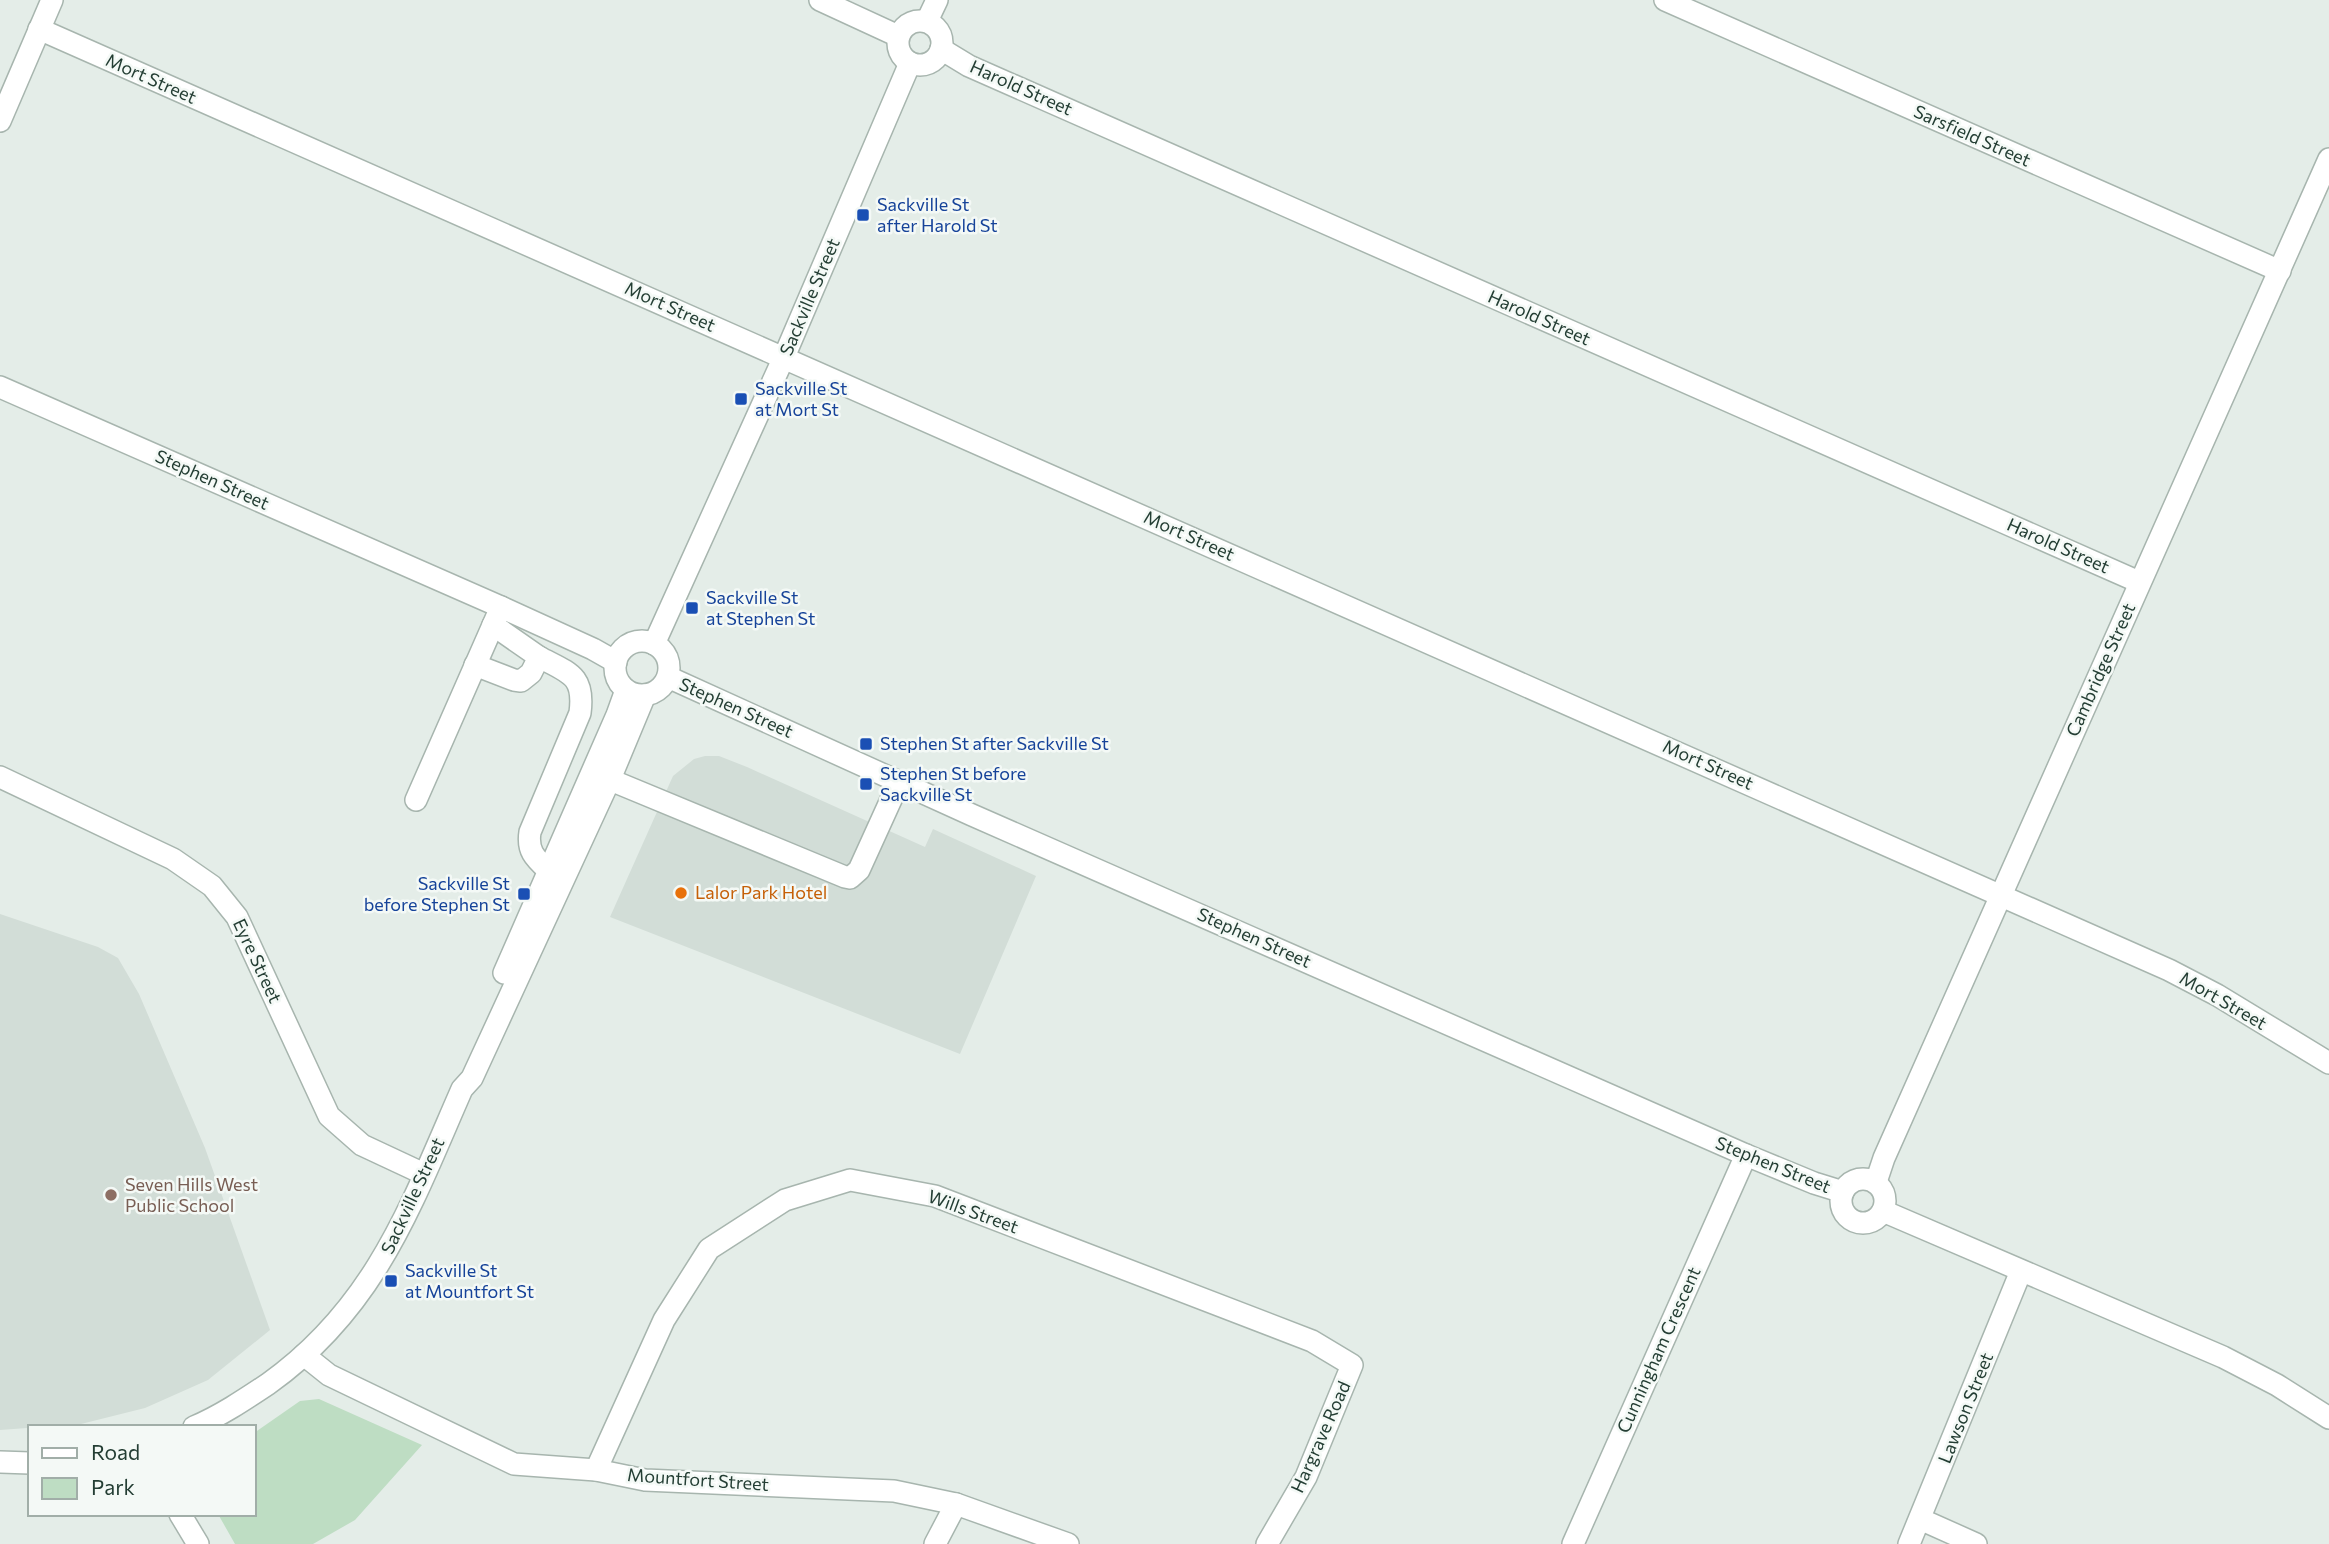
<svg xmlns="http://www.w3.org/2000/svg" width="2329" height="1544" viewBox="0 0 2329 1544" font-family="Commissioner,sans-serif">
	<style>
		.built { fill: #d2ddd7 }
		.green { fill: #beddc3 }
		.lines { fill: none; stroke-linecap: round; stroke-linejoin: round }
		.minor-casing { stroke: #a7b5ae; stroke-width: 24 }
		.minor { stroke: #fff; stroke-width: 21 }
		.transit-dot { fill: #1a4fb4; stroke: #f4f9f6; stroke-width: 2.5 }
		.food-dot { fill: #e8710a; stroke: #f4f9f6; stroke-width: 2.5 }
		.education-dot { fill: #8d6e63; stroke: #f4f9f6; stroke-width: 2.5 }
		.labels { text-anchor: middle; stroke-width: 5; stroke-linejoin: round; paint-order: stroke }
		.street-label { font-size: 18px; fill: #243e34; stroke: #f4f9f6 }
		.transit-label { font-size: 18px; fill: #164399; stroke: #f4f9f6; text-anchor: start }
		.food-label { font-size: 18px; fill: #c56008; stroke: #f4f9f6; text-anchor: start }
		.education-label { font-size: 18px; fill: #785e54; stroke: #f4f9f6; text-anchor: start }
	</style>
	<rect width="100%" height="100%" fill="#e4ede8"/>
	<g class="built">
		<path d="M705 756H719L747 767 925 847 933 829 1036 876 960 1054 610 917 673 776 694 759Z"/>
		<path d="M0 914 98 947 118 958 139 994 205 1148 270 1330 208 1380 145 1408 81 1424 0 1430Z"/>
	</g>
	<path class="green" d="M319 1399 422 1445 355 1520 313 1544H235L218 1514H254V1433L300 1401Z"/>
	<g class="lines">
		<defs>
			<g id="minor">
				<path d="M820 0 898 36"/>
				<path d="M1665 0 2280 271"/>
				<circle cx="920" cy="43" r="22"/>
				<path d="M927 21 937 0"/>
				<path d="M39 29 2169 970 2217 995 2329 1063"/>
				<path d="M941 49 969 66 2139 582"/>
				<path d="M0 121 52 0"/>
				<path d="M0 387 501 607 593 649 616 662"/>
				<circle cx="642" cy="668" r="27"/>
				<path d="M654 644 784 357 910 63"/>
				<path d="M539 657C569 673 585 675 580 713L530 832C527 851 535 858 548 870"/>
				<path d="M475 665 514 680 521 681 531 673 539 657 493 625"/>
				<path d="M668 677 972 815 1746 1155 1814 1183 1843 1192"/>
				<path d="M596 774 845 877 850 878 859 870 899 782"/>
				<path d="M0 777 173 859 212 886 237 917 329 1116 362 1145 424 1174"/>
				<path d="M416 800 501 607"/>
				<path d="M504 973 617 715 626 690"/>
				<circle cx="1863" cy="1201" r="22"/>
				<path d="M1876 1182 1884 1158 2329 159"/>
				<path d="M1883 1211 2223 1357 2277 1385 2329 1418"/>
				<path d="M304 1355 329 1375 514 1464 596 1470 645 1480 894 1491 956 1504 1068 1544"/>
				<path d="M194 1427C220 1416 244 1400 268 1384 376 1307 411 1205 462 1089L472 1078 610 779 645 695"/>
				<path d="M0 1462 30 1463"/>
				<path d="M596 1470 664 1320 709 1249 785 1200 850 1180 935 1196 1312 1341 1352 1365 1306 1477 1267 1544"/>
				<path d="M180 1514 198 1544"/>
				<path d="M1920 1519 1976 1544"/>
				<path d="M935 1544 956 1504"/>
				<path d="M1573 1544 1746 1155"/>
				<path d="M1909 1544 2021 1271"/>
			</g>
		</defs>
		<use href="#minor" class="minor-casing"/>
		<use href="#minor" class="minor"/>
	</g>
	<g class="transit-dot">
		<rect x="856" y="208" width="14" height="14" rx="3.5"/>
		<rect x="734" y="392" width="14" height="14" rx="3.5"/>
		<rect x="685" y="601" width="14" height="14" rx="3.5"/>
		<rect x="859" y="737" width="14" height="14" rx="3.5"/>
		<rect x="859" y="777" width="14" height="14" rx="3.5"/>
		<rect x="517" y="887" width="14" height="14" rx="3.5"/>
		<rect x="384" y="1274" width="14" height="14" rx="3.5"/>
	</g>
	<circle class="food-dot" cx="681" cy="893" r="7"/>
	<circle class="education-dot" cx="111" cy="1195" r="7"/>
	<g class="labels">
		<g class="street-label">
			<text transform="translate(151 79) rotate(24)" y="6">Mort Street</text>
			<text transform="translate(1021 88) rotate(24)" y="6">Harold Street</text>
			<text transform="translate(1972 136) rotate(24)" y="6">Sarsfield Street</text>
			<text transform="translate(810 297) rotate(-67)" y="6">Sackville Street</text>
			<text transform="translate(670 307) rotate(24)" y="6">Mort Street</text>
			<text transform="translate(1539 318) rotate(24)" y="6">Harold Street</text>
			<text transform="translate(212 480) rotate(24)" y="6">Stephen Street</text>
			<text transform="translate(1189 536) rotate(24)" y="6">Mort Street</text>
			<text transform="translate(2058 546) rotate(24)" y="6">Harold Street</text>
			<text transform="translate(2101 670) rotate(-66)" y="6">Cambridge Street</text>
			<text transform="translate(736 708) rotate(24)" y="6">Stephen Street</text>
			<text transform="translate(1708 765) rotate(24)" y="6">Mort Street</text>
			<text transform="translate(1254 938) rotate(24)" y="6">Stephen Street</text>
			<text transform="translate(257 961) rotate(65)" y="6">Eyre Street</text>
			<text transform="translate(2223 1001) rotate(30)" y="6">Mort Street</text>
			<text transform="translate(1773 1165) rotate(22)" y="6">Stephen Street</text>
			<text transform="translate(413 1196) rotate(-65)" y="6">Sackville Street</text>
			<text transform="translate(973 1212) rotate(20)" y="6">Wills Street</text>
			<text transform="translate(1659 1350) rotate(-66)" y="6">Cunningham Crescent</text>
			<text transform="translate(1966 1408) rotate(-68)" y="6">Lawson Street</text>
			<text transform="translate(1321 1437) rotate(-66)" y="6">Hargrave Road</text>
			<text transform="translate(698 1480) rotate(4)" y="6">Mountfort Street</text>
		</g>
		<g class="transit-label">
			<text x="877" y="211">Sackville St<tspan x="877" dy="21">after Harold St</tspan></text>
			<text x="755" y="395">Sackville St<tspan x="755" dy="21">at Mort St</tspan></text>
			<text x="706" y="604">Sackville St<tspan x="706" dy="21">at Stephen St</tspan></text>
			<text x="880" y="750">Stephen St after Sackville St</text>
			<text x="880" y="780">Stephen St before<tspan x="880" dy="21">Sackville St</tspan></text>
			<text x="510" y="890" text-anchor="end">Sackville St<tspan x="510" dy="21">before Stephen St</tspan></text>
			<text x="405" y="1277">Sackville St<tspan x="405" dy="21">at Mountfort St</tspan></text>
		</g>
		<g class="food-label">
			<text x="695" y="899">Lalor Park Hotel</text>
		</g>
		<g class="education-label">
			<text x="125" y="1191">Seven Hills West<tspan x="125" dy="21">Public School</tspan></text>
		</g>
	</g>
	<rect x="28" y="1425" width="228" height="91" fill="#f4f9f6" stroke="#a1aea8" stroke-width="2"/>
	<rect x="42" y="1448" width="35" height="10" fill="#ffffff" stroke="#a1aea8" stroke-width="2"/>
	<text x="91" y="1460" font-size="21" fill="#243e34">Road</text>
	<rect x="42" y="1478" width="35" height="21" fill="#beddc3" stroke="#a1aea8" stroke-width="2"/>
	<text x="91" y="1495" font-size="21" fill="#243e34">Park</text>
</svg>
